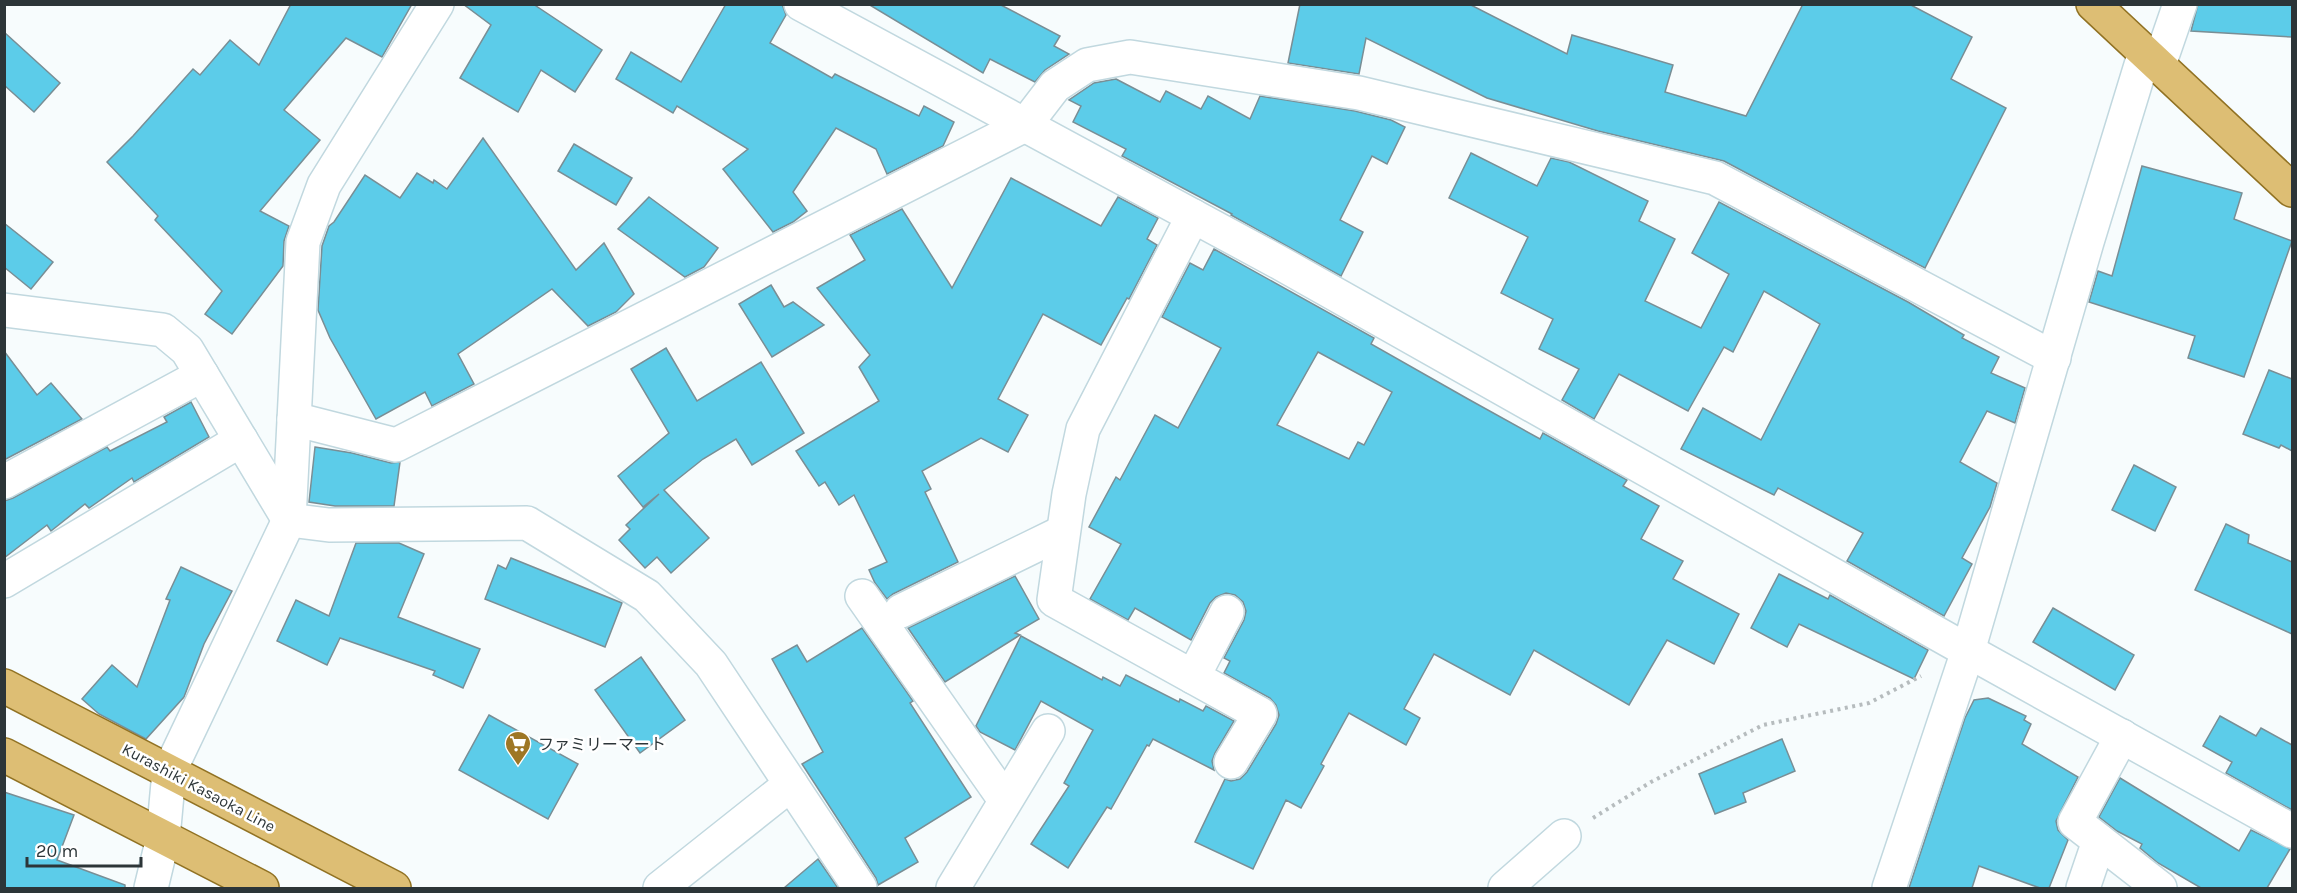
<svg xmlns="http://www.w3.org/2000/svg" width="2297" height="893" viewBox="0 0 2297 893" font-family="Karla,'Noto Sans JP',sans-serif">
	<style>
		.building { fill: #5ccce9; stroke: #798e95; stroke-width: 1.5; fill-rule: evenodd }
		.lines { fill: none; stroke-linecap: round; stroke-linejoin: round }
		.minor-casing { stroke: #c1d8df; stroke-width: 36 }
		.major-casing { stroke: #917223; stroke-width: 36 }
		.path { stroke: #b6bcbe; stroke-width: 4; stroke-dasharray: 3 4.5; stroke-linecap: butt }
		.minor { stroke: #fff; stroke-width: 33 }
		.major { stroke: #ddbe74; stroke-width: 33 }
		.labels { text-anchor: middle; stroke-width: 5; stroke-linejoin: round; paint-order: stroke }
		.poi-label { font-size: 16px; fill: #2c3538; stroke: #fff; text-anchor: start }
		.street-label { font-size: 16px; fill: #2c3538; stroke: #fff }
	</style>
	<rect width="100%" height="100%" fill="#f7fcfd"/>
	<g class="building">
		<path d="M291 4H412L382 57 346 38 284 110 320 140 260 211 289 226 284 241 283 266 232 334 205 314 222 291 155 220 158 216 107 162 133 136 193 69 200 75 230 40 259 65Z"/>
		<path d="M463 4H533L602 50 575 92 541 70 518 112 460 78 491 25Z"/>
		<path d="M726 4H782L786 15 770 43 832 78 835 74 919 116 924 106 954 122 943 146 887 174 876 149 836 128 793 192 807 211 793 222 773 232 723 169 748 149 677 106 673 113 616 79 631 52 681 82Z"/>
		<path d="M868 4H999L1060 36 1054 46 1069 54 1045 70 1035 82 990 59 983 73Z"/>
		<path d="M1300 4H1469L1567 54 1572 35 1673 65 1665 92 1746 116 1803 4H1909L1972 37 1951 79 2006 108 1925 268 1724 161 1598 131 1487 98 1366 38 1359 74 1288 63Z"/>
		<path d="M2198 4H2292V37L2191 31Z"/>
		<path d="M4 32 60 83 34 112 4 85Z"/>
		<path d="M1116 79 1160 102 1166 91 1201 109 1208 96 1250 119 1260 96 1355 111 1391 120 1405 127 1387 164 1372 156 1340 220 1363 232 1341 276 1231 215 1232 214 1122 156 1126 149 1073 122 1081 106 1069 100 1094 83Z"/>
		<path d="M483 138 576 270 604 243 634 294 616 312 588 326 552 289 458 354 474 384 432 406 425 392 376 419 330 338 318 310 322 246 329 226 334 222 365 175 400 198 417 173 433 183 434 180 447 189Z"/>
		<path d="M574 144 632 178 616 205 558 171Z"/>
		<path d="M1471 153 1537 186 1551 158 1569 162 1648 201 1639 221 1675 239 1645 301 1701 328 1729 274 1692 253 1719 202 1908 302 1964 335 1962 338 1999 357 1991 373 2025 388 2015 423 1987 411 1960 462 1997 483 1990 507 1962 558 1972 564 1944 616 1847 561 1863 533 1778 488 1774 495 1681 449 1703 408 1761 440 1820 324 1764 291 1733 352 1724 347 1688 411 1619 374 1594 419 1562 400 1579 369 1539 349 1553 319 1501 293 1528 237 1449 198Z"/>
		<path d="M2142 166 2242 193 2234 219 2292 241 2244 377 2188 358 2195 336 2089 302 2098 271 2112 276Z"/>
		<path d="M1011 178 1101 226 1118 197 1158 218 1147 239 1157 245 1129 299 1127 298 1101 345 1043 314 998 399 1028 415 1008 452 981 438 922 471 931 489 925 492 958 562 893 594 887 599 875 583 869 570 887 562 854 495 839 505 825 482 819 486 796 451 879 401 859 367 870 355 817 288 865 260 850 235 902 209 952 288Z"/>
		<path d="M649 197 718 248 704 267 685 277 618 229Z"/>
		<path d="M4 223 53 262 31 289 4 267Z"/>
		<path d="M1214 249 1374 338 1371 344 1468 399 1540 439 1543 433 1627 480 1623 486 1659 506 1641 539 1683 561 1673 579 1739 614 1714 664 1667 640 1629 705 1534 650 1510 695 1434 654 1404 709 1420 718 1406 745 1349 713 1321 764 1324 766 1301 808 1286 800 1253 869 1195 842 1225 779 1231 781 1240 779 1247 772 1276 724 1279 715 1276 705 1270 698 1224 673 1230 661 1224 658 1244 620 1246 611 1243 602 1235 595 1226 593 1216 597 1210 603 1191 640 1135 608 1128 620 1090 599 1121 544 1089 527 1116 477 1120 480 1155 415 1178 428 1221 348 1162 317 1190 263 1203 270ZM1318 352 1392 392 1364 445 1358 442 1349 459 1277 425Z"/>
		<path d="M771 285 784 307 793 302 824 325 772 357 739 304Z"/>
		<path d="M666 348 697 401 761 362 804 433 752 465 736 439 703 459 664 490 709 538 671 573 657 557 645 568 619 540 630 529 626 525 659 494 643 507 618 476 669 433 631 369Z"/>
		<path d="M4 351 37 395 51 383 82 419 4 460Z"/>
		<path d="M2269 370 2292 379V451L2281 445 2279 448 2243 434Z"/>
		<path d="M191 402 209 437 134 482 132 478 89 508 85 504 51 531 47 525 4 558V501L13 498 107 447 110 451 167 422 164 417Z"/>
		<path d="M315 447 352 453 391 463 400 462 394 506H335L309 502Z"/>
		<path d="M2134 465 2176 487 2155 531 2112 510Z"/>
		<path d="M2226 524 2249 535 2248 543 2292 562V634L2195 590Z"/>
		<path d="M356 543H399L424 554 398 617 480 649 463 688 433 675 435 671 340 638 327 665 277 641 296 600 329 616Z"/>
		<path d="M511 558 622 603 605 647 485 599 498 565 506 569Z"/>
		<path d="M181 567 232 591 204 644 184 697 146 739 99 714 82 699 112 665 137 687 170 600 166 599Z"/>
		<path d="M1779 574 1828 599 1830 595 1928 650 1914 679 1799 624 1787 647 1751 628Z"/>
		<path d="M1015 576 1039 619 1015 633 1020 635 945 682 908 628Z"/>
		<path d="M2053 608 2134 655 2115 690 2033 642Z"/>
		<path d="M862 628 913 701 910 703 971 797 905 838 918 862 878 885 876 878 802 764 823 752 772 659 797 645 807 662Z"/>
		<path d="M1021 636 1102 680 1103 677 1120 686 1126 675 1179 702 1180 699 1203 711 1206 706 1234 721 1215 753 1212 761 1214 770 1153 739 1149 746 1147 745 1111 809 1107 807 1068 868 1031 844 1069 786 1064 783 1093 730 1041 701 1015 750 980 732 976 726Z"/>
		<path d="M641 657 685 720 640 753 595 690Z"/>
		<path d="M1988 698 2026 716 2024 720 2031 724 2022 744 2078 777 2056 821 2058 830 2068 840 2049 888H2040L1979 866 1972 888H1909L1965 718 1974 700Z"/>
		<path d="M489 715 578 764 548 819 459 770Z"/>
		<path d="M2220 716 2256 736 2261 728 2292 745V810L2226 773 2232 762 2203 746Z"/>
		<path d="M1782 739 1795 771 1743 793 1746 802 1715 814 1699 774Z"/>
		<path d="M2120 778 2239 851 2251 830 2290 849 2267 888H2201L2158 863 2140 848 2142 844 2117 831 2099 817Z"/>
		<path d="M4 792 74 815 57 860 125 885V888H4Z"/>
		<path d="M818 859 838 888H784Z"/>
	</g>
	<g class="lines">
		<defs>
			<g id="minor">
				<path d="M801 4 1280 263 1968 651 2292 831"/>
				<path d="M2159 65 2180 4"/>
				<path d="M1193 216 1083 429 1069 494 1054 600 1260 714 1231 762"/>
				<path d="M4 310 163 330 187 350 289 520"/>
				<path d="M294 419 396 445 1025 125 1055 86 1087 65 1130 57 1359 93 1715 178 2054 358"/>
				<path d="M4 482 202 375"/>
				<path d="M289 520 329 525 527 523 647 596 711 664 860 888"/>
				<path d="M4 581 241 440"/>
				<path d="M862 596 1005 800"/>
				<path d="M901 611 1063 532"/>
				<path d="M1193 677 1227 612"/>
				<path d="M2122 736 2075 822 2160 888"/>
				<path d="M151 888 163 838 169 772 289 520 303 242 324 185 437 4"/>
				<path d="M660 888 791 784"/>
				<path d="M953 888 1048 731"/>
				<path d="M1505 888 1564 836"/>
				<path d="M1889 888 1968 651 2087 242 2145 52"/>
				<path d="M2083 888 2099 841"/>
			</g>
			<g id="major">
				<path d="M2093 4 2292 190"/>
				<path d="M4 686 394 888"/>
				<path d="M4 755 262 888"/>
			</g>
		</defs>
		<use href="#minor" class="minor-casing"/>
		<use href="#major" class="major-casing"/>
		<path class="path" d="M1593 818 1651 782 1763 725 1869 703 1921 676"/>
		<use href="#minor" class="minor"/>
		<use href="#major" class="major"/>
	</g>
	<defs>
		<symbol id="supermarket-pin" viewBox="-11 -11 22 30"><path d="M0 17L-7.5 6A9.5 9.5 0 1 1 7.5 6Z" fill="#9e7725" stroke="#fff"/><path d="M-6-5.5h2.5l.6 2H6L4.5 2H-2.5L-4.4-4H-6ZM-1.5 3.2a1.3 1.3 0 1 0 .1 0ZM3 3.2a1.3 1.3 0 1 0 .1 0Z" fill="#fff"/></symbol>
	</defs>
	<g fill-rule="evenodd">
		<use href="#supermarket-pin" x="503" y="729" width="30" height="40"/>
	</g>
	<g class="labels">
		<g class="poi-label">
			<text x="538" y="750">ファミリーマート</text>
		</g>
		<g class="street-label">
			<text transform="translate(199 787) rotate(28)" y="6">Kurashiki Kasaoka Line</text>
		</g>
	</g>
	<rect width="2297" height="893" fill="none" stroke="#2c3538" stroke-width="12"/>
	<path d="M27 857v9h114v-9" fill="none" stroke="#2c3538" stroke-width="3"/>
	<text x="36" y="857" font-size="18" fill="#2c3538" stroke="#ffffff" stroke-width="4.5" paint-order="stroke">20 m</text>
</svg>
